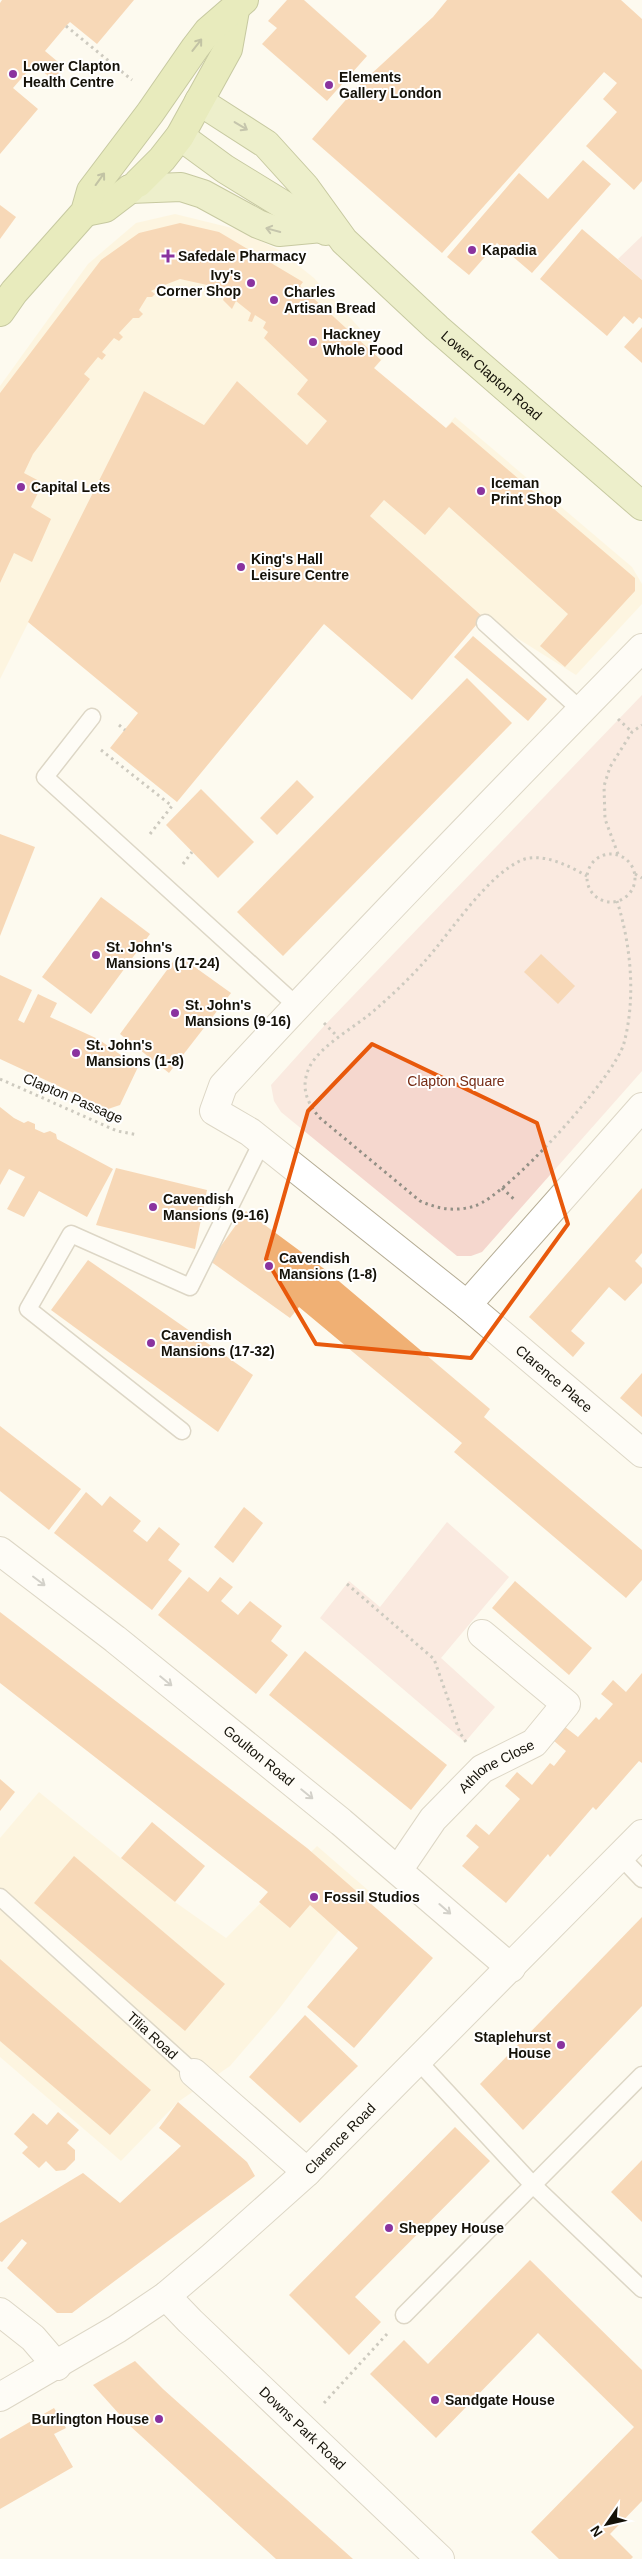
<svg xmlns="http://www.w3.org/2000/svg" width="642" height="2559" viewBox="0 0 642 2559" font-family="Helvetica,sans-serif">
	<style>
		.built { fill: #fdf0cf }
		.green { fill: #f5d7ce }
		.building { fill: #f0b074 }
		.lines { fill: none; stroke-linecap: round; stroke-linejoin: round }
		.service-casing { stroke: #b5ac94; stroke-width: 19 }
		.minor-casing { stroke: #b5ac94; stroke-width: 30 }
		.primary-casing { stroke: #858e42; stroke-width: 30 }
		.trunk-casing { stroke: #858e42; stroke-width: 30 }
		.path { stroke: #939086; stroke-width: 3; stroke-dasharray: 2.5 4; stroke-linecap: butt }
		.service { stroke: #fff; stroke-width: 16 }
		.minor { stroke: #fff; stroke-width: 28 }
		.primary { stroke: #dae3a0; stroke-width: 28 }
		.trunk { stroke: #ceda80; stroke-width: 28 }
		.oneway { stroke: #7b804a }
		.oneway2 { stroke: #81855c }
		.oneway3 { stroke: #a1a09d }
		.marked { fill: none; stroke: #e8590c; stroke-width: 4; stroke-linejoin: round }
		.poi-dot { fill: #8a339f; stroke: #fff; stroke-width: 2 }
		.labels { text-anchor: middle; stroke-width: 4; stroke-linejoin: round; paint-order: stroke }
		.poi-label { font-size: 14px; font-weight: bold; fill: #151209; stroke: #fff; text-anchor: start }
		.street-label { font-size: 14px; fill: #151209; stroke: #fff }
		.park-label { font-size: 14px; fill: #762c15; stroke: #fff }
	</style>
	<rect width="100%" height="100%" fill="#fdfaef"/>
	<g class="built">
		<path d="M175 214 236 229 279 250 314 278 385 356 307 445 237 381 204 425 144 391 0 679V386L88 264 136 223Z"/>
		<path d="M455 417 632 567 642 584V604L576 675 483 617 370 516Z"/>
		<path d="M39 1792 175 1902 226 1938 317 1846 369 1891 279 2009 230 2066 178 2102 121 2161 0 2057V1838Z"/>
	</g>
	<g class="green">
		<path d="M642 236V280L618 259Z"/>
		<path d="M642 695V1071L482 1252 471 1256H457L281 1112 274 1101 271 1085 325 1025Z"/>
		<path d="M447 1522 509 1577 441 1658 495 1707 465 1742 320 1618 349 1581 380 1607Z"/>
	</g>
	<g class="building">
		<path d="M2 0H134L97 44 70 22 66 26 45 51 64 67 53 80 34 64 13 88 38 109 0 154V3Z"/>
		<path d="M287 0H304L367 56 327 101 262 44 277 28 268 21Z"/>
		<path d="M447 0H621L642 19V181L634 190 586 146 617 112 603 99 617 83 604 72 442 253 312 139 356 88 433 17Z"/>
		<path d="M583 160 611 184 532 273 497 243 469 275 447 257 519 173 548 199Z"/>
		<path d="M0 205 16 217 0 239Z"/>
		<path d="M180 223 219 232 303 282 300 286 381 360 374 368 446 428 452 422 635 578V591L565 667 540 646 568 614 449 507 425 535 384 500 370 516 483 617 412 700 324 624 177 802 110 748 138 713 28 622 144 391 204 425 237 381 307 445 327 421 297 394 308 380 264 338 268 332 263 328 266 322 255 315 252 322 248 321 251 313 236 301 232 309 223 300 226 293 216 288 213 294 209 292 207 285 180 279 157 288 151 291 155 294 152 297H147L139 310 143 314 139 318H133L119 333 123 337 119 341 114 338 102 352 106 355 102 360 98 357 84 374 90 379 33 454 24 473 43 483 31 507 51 519 32 562 14 553 0 583V393L101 260 139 233Z"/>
		<path d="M582 229 642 280V319L639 317 633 324 624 316 607 336 540 279Z"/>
		<path d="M642 327V363L624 347Z"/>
		<path d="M473 636 547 699 528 721 454 657Z"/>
		<path d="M467 678 512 723 283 956 237 912Z"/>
		<path d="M297 780 314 797 277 835 260 818Z"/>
		<path d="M201 789 254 842 218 878 166 825Z"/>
		<path d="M0 834 35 847 0 936Z"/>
		<path d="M101 897 150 934 91 1014 42 977Z"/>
		<path d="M541 954 575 986 558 1004 524 972Z"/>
		<path d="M178 955 231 993 169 1073 120 1034Z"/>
		<path d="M0 975 32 990 18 1020 24 1023 38 994 57 1003 50 1017 98 1039 138 1067 120 1105 108 1109 0 1059Z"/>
		<path d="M0 1107 14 1118 24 1123 28 1121 35 1124V1129L44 1133 50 1131 56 1134 57 1139 113 1169 87 1217 39 1191 24 1217 7 1209 25 1177 9 1169 0 1185Z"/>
		<path d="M116 1168 207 1190 195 1249 96 1225Z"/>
		<path d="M642 1188V1253L635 1261 642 1268V1283L625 1301 609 1287 571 1331 585 1343 573 1357 529 1317Z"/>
		<path d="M246 1211 327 1271 490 1409 484 1417 642 1550V1580L626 1598 454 1452 462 1443 299 1307 290 1318 210 1261Z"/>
		<path d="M88 1260 253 1375 218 1432 51 1310Z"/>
		<path d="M642 1373V1417L620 1398Z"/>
		<path d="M0 1426 81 1489 49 1530 0 1491Z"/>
		<path d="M86 1492 102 1506 110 1496 141 1521 133 1531 147 1542 159 1527 180 1544 168 1560 182 1571 152 1610 54 1533Z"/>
		<path d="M244 1507 263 1523 233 1563 214 1547Z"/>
		<path d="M189 1577 208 1592 220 1577 233 1587 221 1601 238 1615 250 1601 282 1626 271 1641 288 1655 256 1694 158 1615Z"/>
		<path d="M515 1581 592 1648 569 1675 492 1608Z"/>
		<path d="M0 1612 307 1848 433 1958 354 2048 307 2007 358 1948 310 1905 290 1928 259 1902 268 1892 0 1683Z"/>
		<path d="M305 1651 447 1765 411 1810 269 1695Z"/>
		<path d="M642 1673V1763L639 1761 596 1810 593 1807 550 1857 548 1854 506 1903 462 1866 479 1847 466 1836 476 1824 489 1835 520 1799 505 1786 517 1772 532 1785 550 1763 554 1766 566 1751 554 1741 565 1727 578 1737 596 1717 599 1720 613 1704 601 1694 613 1680 626 1692Z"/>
		<path d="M0 1779 15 1792 0 1811Z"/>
		<path d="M152 1822 205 1866 175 1902 121 1858Z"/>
		<path d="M74 1856 225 1984 185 2031 34 1903Z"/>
		<path d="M642 1917V2006L523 2130 480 2084Z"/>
		<path d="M0 1959 151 2090 110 2135 0 2041Z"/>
		<path d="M305 2015 358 2066 300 2123 249 2077Z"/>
		<path d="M178 2102 247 2162 255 2176 72 2313H57L7 2268 27 2243 22 2239 2 2262 0 2261V2223L83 2173 120 2203 181 2146 159 2128Z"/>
		<path d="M58 2112 79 2130 67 2143 75 2150V2160L65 2170 56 2171 46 2161 39 2168 22 2153 28 2147 14 2134 33 2113 47 2125Z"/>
		<path d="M455 2127 490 2161 355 2297 381 2322 349 2355 289 2295Z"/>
		<path d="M642 2160V2222L611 2192Z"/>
		<path d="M530 2260 642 2370V2501L610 2534 633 2557 631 2559H559L531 2532 634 2427 538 2333 436 2438 370 2374 404 2340 428 2364Z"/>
		<path d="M135 2361 163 2389 353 2559H276L129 2425 93 2385Z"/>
		<path d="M54 2408 66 2428 54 2434 73 2467 0 2509V2439Z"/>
	</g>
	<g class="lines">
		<defs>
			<g id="service">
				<path d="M485 623 581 710"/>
				<path d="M92 717 45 777 297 1006"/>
				<path d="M182 1431 28 1309 71 1234 190 1287 262 1142"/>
				<path d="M620 1856 642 1879"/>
				<path id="s1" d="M0 1897 194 2073"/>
				<path d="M419 2062 533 2185 642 2289"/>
				<path d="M404 2315 642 2075"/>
			</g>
			<g id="minor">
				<path id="s2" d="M642 648C501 792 360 937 223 1086L214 1111 250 1132 467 1305 642 1453"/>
				<path d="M467 1305 642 1107"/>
				<path id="s3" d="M0 1551 115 1639 341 1822 511 1968"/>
				<path id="s4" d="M399 1869 433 1819 482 1769 534 1743 566 1704 482 1634"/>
				<path d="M194 2073 307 2172"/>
				<path id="s5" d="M166 2296 190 2321 440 2559"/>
				<path d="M0 2312 33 2338 57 2366"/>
				<path id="s6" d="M0 2397 117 2329 166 2296 212 2257 307 2172 642 1834"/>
			</g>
			<g id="primary">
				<path id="s7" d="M199 101 266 144 305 187 344 241 437 328 642 506"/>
				<path d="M180 136 225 169 326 231"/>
				<path d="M130 189 181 187 203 194 258 224 279 232 322 228"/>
			</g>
			<g id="trunk">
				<path d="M138 183 162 159 180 136 228 49 235 10"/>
				<path d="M85 212 105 208 130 189"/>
				<path d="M0 312 14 292 85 212 91 191 150 113 195 48 208 31 244 0"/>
			</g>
		</defs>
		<use href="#service" class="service-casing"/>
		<use href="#minor" class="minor-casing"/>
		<use href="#primary" class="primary-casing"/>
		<use href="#trunk" class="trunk-casing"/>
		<g class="path">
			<path d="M66 26 132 80"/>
			<path d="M618 719 632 732"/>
			<path d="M119 725 125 730"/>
			<path d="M101 750 172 806 150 834"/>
			<circle cx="611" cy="878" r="24"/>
			<path d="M618 854 605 819 604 786 610 767 632 732 642 725"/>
			<path d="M183 864 192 852"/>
			<path d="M635 874 642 878"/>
			<path d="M587 876C569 866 543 852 522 860 487 875 451 932 425 961 410 978 393 994 376 1009 357 1026 322 1044 310 1066 300 1086 306 1102 320 1118L420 1201C438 1209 455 1212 475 1206 508 1195 615 1077 624 1043 636 998 631 945 617 901"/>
			<path d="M324 1023 338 1037"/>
			<path d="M0 1079 117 1131 138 1135"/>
			<path d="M502 1188 516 1201"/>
			<path d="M347 1584 434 1659 460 1733 466 1742"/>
			<path d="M324 2403 387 2334"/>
		</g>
		<use href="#service" class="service"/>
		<use href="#minor" class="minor"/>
		<use href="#primary" class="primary"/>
		<use href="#trunk" class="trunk"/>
	</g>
	<defs><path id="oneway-shaft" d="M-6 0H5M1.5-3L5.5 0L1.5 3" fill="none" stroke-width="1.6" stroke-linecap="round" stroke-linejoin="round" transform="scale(1.25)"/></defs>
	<g class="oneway">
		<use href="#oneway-shaft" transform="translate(197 45) rotate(-52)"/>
		<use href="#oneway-shaft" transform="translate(100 179) rotate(-54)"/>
	</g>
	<g class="oneway2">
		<use href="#oneway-shaft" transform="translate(241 126) rotate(31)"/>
		<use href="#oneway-shaft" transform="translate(273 230) rotate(-165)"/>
	</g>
	<g class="oneway3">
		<use href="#oneway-shaft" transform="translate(39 1581) rotate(37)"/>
		<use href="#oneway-shaft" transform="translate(166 1681) rotate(39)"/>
		<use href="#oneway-shaft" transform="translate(307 1794) rotate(39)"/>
		<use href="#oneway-shaft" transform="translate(445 1909) rotate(41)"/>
	</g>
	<path d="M0 0H642V2559H0ZM372 1044 537 1123 568 1224 471 1358 316 1344 266 1259 308 1111Z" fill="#fdfaef" fill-opacity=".55" fill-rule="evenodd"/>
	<path class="marked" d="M372 1044 537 1123 568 1224 471 1358 316 1344 266 1259 308 1111Z"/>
	<g class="poi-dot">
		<circle cx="13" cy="74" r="5"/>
		<circle cx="329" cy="85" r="5"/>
		<circle cx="472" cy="250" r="5"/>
		<path d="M165.5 248.5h5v5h5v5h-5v5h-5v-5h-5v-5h5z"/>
		<circle cx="251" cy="283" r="5"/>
		<circle cx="274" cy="300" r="5"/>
		<circle cx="313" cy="342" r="5"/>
		<circle cx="21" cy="487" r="5"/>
		<circle cx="481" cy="491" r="5"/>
		<circle cx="241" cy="567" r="5"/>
		<circle cx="96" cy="955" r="5"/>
		<circle cx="175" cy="1013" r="5"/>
		<circle cx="76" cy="1053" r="5"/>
		<circle cx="153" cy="1207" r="5"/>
		<circle cx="269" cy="1266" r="5"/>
		<circle cx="151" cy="1343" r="5"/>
		<circle cx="314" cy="1897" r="5"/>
		<circle cx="561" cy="2045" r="5"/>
		<circle cx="389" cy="2228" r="5"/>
		<circle cx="435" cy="2400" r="5"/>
		<circle cx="159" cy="2419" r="5"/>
	</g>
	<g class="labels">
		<g class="poi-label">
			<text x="23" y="71">Lower Clapton<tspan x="23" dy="16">Health Centre</tspan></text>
			<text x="339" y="82">Elements<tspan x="339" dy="16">Gallery London</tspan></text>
			<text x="482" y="255">Kapadia</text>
			<text x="178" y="261">Safedale Pharmacy</text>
			<text x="241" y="280" text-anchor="end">Ivy's<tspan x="241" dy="16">Corner Shop</tspan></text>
			<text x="284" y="297">Charles<tspan x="284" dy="16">Artisan Bread</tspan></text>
			<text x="323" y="339">Hackney<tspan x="323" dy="16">Whole Food</tspan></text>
			<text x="491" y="488">Iceman<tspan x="491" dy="16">Print Shop</tspan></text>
			<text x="31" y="492">Capital Lets</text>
			<text x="251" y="564">King's Hall<tspan x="251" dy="16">Leisure Centre</tspan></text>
			<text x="106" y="952">St. John's<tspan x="106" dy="16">Mansions (17-24)</tspan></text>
			<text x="185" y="1010">St. John's<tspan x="185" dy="16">Mansions (9-16)</tspan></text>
			<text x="86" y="1050">St. John's<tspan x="86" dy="16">Mansions (1-8)</tspan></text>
			<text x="163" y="1204">Cavendish<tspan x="163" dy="16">Mansions (9-16)</tspan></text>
			<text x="279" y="1263">Cavendish<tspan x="279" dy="16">Mansions (1-8)</tspan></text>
			<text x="161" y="1340">Cavendish<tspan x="161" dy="16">Mansions (17-32)</tspan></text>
			<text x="324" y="1902">Fossil Studios</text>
			<text x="551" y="2042" text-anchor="end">Staplehurst<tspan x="551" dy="16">House</tspan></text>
			<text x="399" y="2233">Sheppey House</text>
			<text x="445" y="2405">Sandgate House</text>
			<text x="149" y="2424" text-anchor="end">Burlington House</text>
		</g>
		<g class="street-label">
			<text dy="5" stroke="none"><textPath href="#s7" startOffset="404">Lower Clapton Road</textPath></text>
			<text transform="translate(73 1098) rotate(23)" y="5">Clapton Passage</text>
			<text dy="5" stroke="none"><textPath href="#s2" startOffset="1066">Clarence Place</textPath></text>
			<text dy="5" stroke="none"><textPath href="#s3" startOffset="330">Goulton Road</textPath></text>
			<text dy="5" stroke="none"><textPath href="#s4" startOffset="144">Athlone Close</textPath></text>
			<text dy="5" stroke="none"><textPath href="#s1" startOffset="206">Tilia Road</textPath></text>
			<text dy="5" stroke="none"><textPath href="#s6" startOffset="429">Clarence Road</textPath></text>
			<text dy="5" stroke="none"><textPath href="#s5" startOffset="190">Downs Park Road</textPath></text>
		</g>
		<g class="park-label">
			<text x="456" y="1086">Clapton Square</text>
		</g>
	</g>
	<g transform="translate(607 2524) rotate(236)" stroke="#ffffff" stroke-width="4" paint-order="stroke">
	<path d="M0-4L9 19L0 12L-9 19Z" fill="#151209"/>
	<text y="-8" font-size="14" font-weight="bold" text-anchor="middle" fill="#151209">N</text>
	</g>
</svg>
